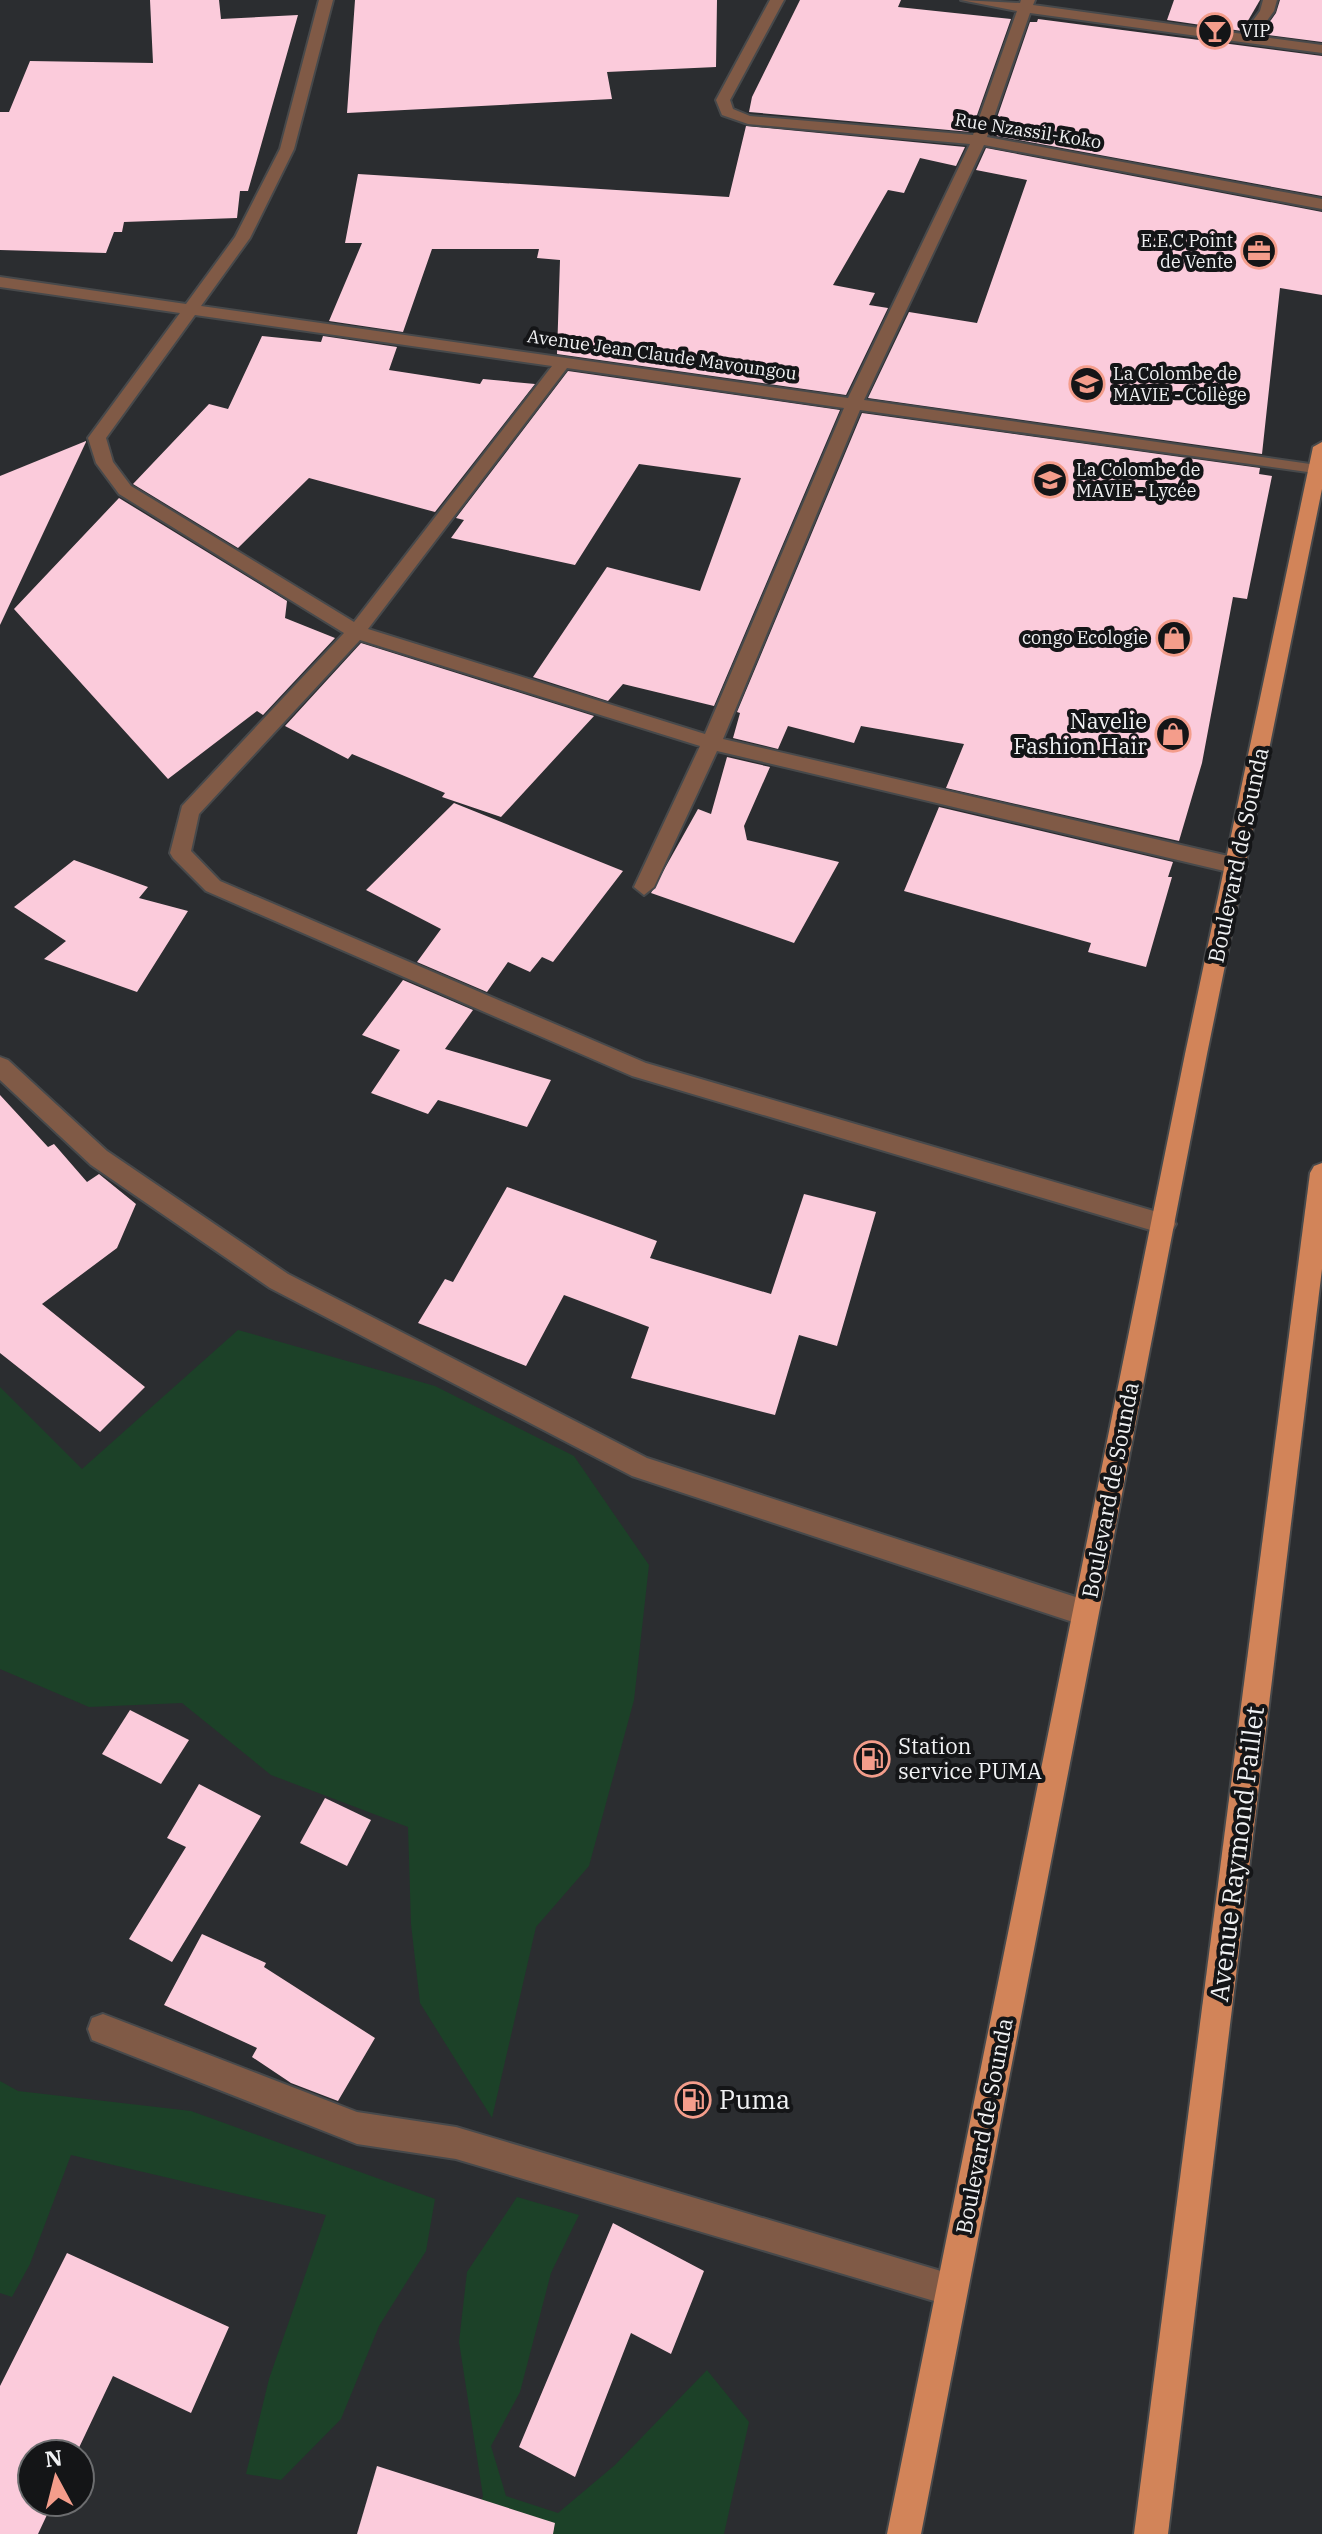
<svg xmlns="http://www.w3.org/2000/svg" width="1322" height="2534" viewBox="0 0 1322 2534" font-family="'IBM Plex Serif',serif">
	<style>
		.green { fill: #1c4128 }
		.building { fill: #fbcbdb }
		.lines { fill: none; stroke-linecap: round; stroke-linejoin: round }
		.minor-casing { stroke: #47494b; stroke-width: 4 }
		.major-casing { stroke: #47494b; stroke-width: 4 }
		.minor { fill: #805a46; fill-rule: evenodd }
		.major { fill: #d28459; fill-rule: evenodd }
		.labels { text-anchor: middle; stroke-width: 8; stroke-linejoin: round; paint-order: stroke }
		.far-poi-label { font-size: 18px; fill: #f1f2f4; stroke: #141517; text-anchor: start }
		.far-street-label { font-size: 18px; fill: #f1f2f4; stroke: #141517 }
		.poi-label { font-size: 22px; fill: #f1f2f4; stroke: #141517; text-anchor: end }
		.street-label { font-size: 22px; fill: #f1f2f4; stroke: #141517 }
		.near-street-label { font-size: 26px; fill: #f1f2f4; stroke: #141517 }
		.near-poi-label { font-size: 26px; fill: #f1f2f4; stroke: #141517; text-anchor: start }
	</style>
	<rect width="100%" height="100%" fill="#2b2d30"/>
	<g class="green">
		<path d="M238 1330 435 1386 574 1456 649 1565 634 1700 589 1866 536 1927 492 2118 420 2003 411 1924 408 1827 271 1775 182 1703 89 1707 0 1669V1387L82 1469Z"/>
		<path d="M0 2081 18 2091 191 2111 435 2199 426 2251 379 2326 341 2419 281 2480 246 2474 269 2379 326 2215 71 2155 30 2264 12 2297 0 2293Z"/>
		<path d="M517 2197 579 2215 551 2273 520 2392 491 2446 506 2496 558 2513 615 2465 707 2370 749 2422 724 2534H470L483 2496 459 2342 467 2272Z"/>
	</g>
	<g class="building">
		<path d="M150 0H219L221 19 298 15 248 191H240L237 218 124 222 122 232H114L106 253 0 250V112H9L30 61 153 63Z"/>
		<path d="M355 0H717L716 67 607 72 612 99 347 113Z"/>
		<path d="M800 0H901L898 7 1011 19 971 132 749 112 752 97Z"/>
		<path d="M1174 0H1260L1242 31 1167 20Z"/>
		<path d="M1280 0H1322V42L1261 34 1276 13Z"/>
		<path d="M1038 19 1322 56V196L991 135 1030 22H1037Z"/>
		<path d="M746 126 965 147 956 166 920 158 904 193 888 190 833 285 875 293 869 305 888 308 846 395 557 354 560 260 537 258 539 249H432L403 332 329 321 362 243H345L358 174 729 197Z"/>
		<path d="M986 148 1322 212V295L1280 288 1262 454 868 398 909 312 977 323 1027 180 976 170Z"/>
		<path d="M262 336 321 342 323 336 397 347 389 370 480 384 483 379 535 384 435 512 309 478 238 548 133 484 209 404 228 409Z"/>
		<path d="M568 371 840 410 714 706 623 684 608 701 533 677 607 567 700 591 741 478 639 464 575 565 451 538 464 520 456 518Z"/>
		<path d="M862 413 1260 468 1259 474 1272 476 1247 599 1233 597 1202 763 1179 841 946 788 964 744 861 726 854 743 788 726 778 749 733 738 740 713 737 712Z"/>
		<path d="M86 441V442L0 625V476Z"/>
		<path d="M119 498 287 601 285 618 335 638 263 715 257 711 168 779 14 609Z"/>
		<path d="M361 643 594 716 501 817 442 797 445 793 352 754 348 759 285 726Z"/>
		<path d="M727 757 770 767 744 826 747 840 839 862 794 943 651 893 698 809 711 814Z"/>
		<path d="M454 803 623 871 553 962 542 957 530 972 508 962 487 992 417 962 441 929 366 890Z"/>
		<path d="M939 807 1173 862 1168 877H1172L1146 967 1088 952 1091 943 904 891Z"/>
		<path d="M74 860 148 887 139 898 188 911 137 992 44 959 66 941 14 907Z"/>
		<path d="M403 980 473 1010 445 1049 551 1080 527 1127 438 1100 428 1114 371 1093 400 1050 362 1035Z"/>
		<path d="M0 1095 48 1147 54 1144 87 1182 99 1174 136 1204 117 1248 42 1304 145 1387 100 1432 0 1353Z"/>
		<path d="M507 1187 657 1241 650 1258 771 1294 804 1194 876 1212 837 1346 799 1335 775 1415 631 1378 649 1327 564 1295 526 1366 418 1323 445 1279 453 1282Z"/>
		<path d="M130 1710 189 1740 161 1784 102 1754Z"/>
		<path d="M199 1784 261 1816 172 1962 129 1939 186 1847 167 1838Z"/>
		<path d="M325 1798 371 1820 347 1866 300 1843Z"/>
		<path d="M202 1934 266 1963 264 1967 375 2038 338 2101 291 2083 252 2057 257 2048 164 2005Z"/>
		<path d="M613 2223 704 2271 671 2354 631 2333 575 2477 519 2447Z"/>
		<path d="M67 2253 229 2327 191 2413 113 2376 76 2454H32V2502H53L38 2534H0V2386Z"/>
		<path d="M377 2466 555 2523 553 2534H357Z"/>
	</g>
	<g class="lines">
		<defs>
			<g id="minor">
				<path d="M319 0H333L294 149 250 238 201 306 848 398 970 144 748 124 722 115 716 100 770 0H784L730 100 733 109 750 116 973 135 1017 11 961 0 1020 3 1021 0H1035L1033 5 1243 34 1260 11 1263 0H1277L1274 11 1256 36 1322 45V53L1030 13 987 137 1322 199V209L984 145 864 400 1317 465 1322 466V474L860 410 723 739 1237 858 1247 866 1244 871 1237 874 717 751 654 887 644 895 634 887 700 746 360 640 199 814 191 851 220 881 646 1063 1164 1214 1172 1217 1176 1224 1172 1231 1164 1234 632 1076 206 891 173 858 170 853 182 806 344 633 119 494 96 463 88 438 180 313 0 287V277L186 304 235 237 280 149ZM195 315 552 366 354 622 131 486 113 462 106 438ZM567 368 844 408 705 734 368 629Z"/>
				<path d="M0 1057 8 1060 107 1151 288 1274 647 1458 1085 1600 1094 1604 1098 1613 1094 1622 1085 1626 632 1476 270 1288 91 1165 0 1080Z"/>
				<path d="M103 2014 357 2112 456 2127 951 2274 962 2279 967 2290 962 2301 951 2306 456 2159 357 2144 92 2040 88 2029 92 2018Z"/>
			</g>
			<g id="major">
				<path d="M1322 442V489L1207 1054 921 2534H887L1185 1054 1313 447Z"/>
				<path d="M1322 1163V1269L1168 2534H1134L1310 1173 1314 1166Z"/>
			</g>
		</defs>
		<use href="#minor" class="minor-casing"/>
		<use href="#major" class="major-casing"/>
		<use href="#minor" class="minor"/>
		<use href="#major" class="major"/>
	</g>
	<defs>
		<symbol id="bar-ring" viewBox="-11 -11 22 22"><circle r="9.5" fill="#141517" stroke="#f49d8b" stroke-width="1.5"/><path d="M-6-5H6L.8 .8V4.5H3.5V6h-7V4.5H-.8V.8Z" fill="#f49d8b"/></symbol>
		<symbol id="office-ring" viewBox="-11 -11 22 22"><circle r="9.5" fill="#141517" stroke="#f49d8b" stroke-width="1.5"/><path d="M-6-3h4V-5.5h4V-3h4V5H-6ZM-1-4.5V-3h2v-1.5ZM-6 0V1H6V0Z" fill="#f49d8b"/></symbol>
		<symbol id="school-ring" viewBox="-11 -11 22 22"><circle r="9.5" fill="#141517" stroke="#f49d8b" stroke-width="1.5"/><path d="M0-5L7-2L0 1L-7-2ZM-4 1L0 2.5L4 1V4Q0 6-4 4Z" fill="#f49d8b"/></symbol>
		<symbol id="shop-ring" viewBox="-11 -11 22 22"><circle r="9.5" fill="#141517" stroke="#f49d8b" stroke-width="1.5"/><path d="M-5-2.5h2.3a2.7 3.5 0 0 1 5.4 0H5L5.5 6h-11ZM-1.5-2.5h3a1.5 2.3 0 0 0-3 0Z" fill="#f49d8b"/></symbol>
		<symbol id="fuel-ring" viewBox="-11 -11 22 22"><circle r="9.5" fill="#141517" stroke="#f49d8b" stroke-width="1.5"/><path d="M-5.5-6h7V0h2V4h1.3V-2.5L3-4.5l.8-.8L6-3V5H2.5V1h-1V6h-7ZM-4.2-4.7v3.2H.2V-4.7Z" fill="#f49d8b"/></symbol>
	</defs>
	<g fill-rule="evenodd">
		<use href="#bar-ring" x="1195" y="11" width="40" height="40"/>
		<use href="#office-ring" x="1239" y="231" width="40" height="40"/>
		<use href="#school-ring" x="1067" y="364" width="40" height="40"/>
		<use href="#school-ring" x="1030" y="460" width="40" height="40"/>
		<use href="#shop-ring" x="1154" y="618" width="40" height="40"/>
		<use href="#shop-ring" x="1153" y="714" width="40" height="40"/>
		<use href="#fuel-ring" x="852" y="1739" width="40" height="40"/>
		<use href="#fuel-ring" x="673" y="2080" width="40" height="40"/>
	</g>
	<g class="labels">
		<g class="far-poi-label">
			<text x="1241" y="37">VIP</text>
			<text x="1233" y="247" text-anchor="end">E.E.C Point<tspan x="1233" dy="21">de Vente</tspan></text>
			<text x="1113" y="380">La Colombe de<tspan x="1113" dy="21">MAVIE - Collège</tspan></text>
			<text x="1076" y="476">La Colombe de<tspan x="1076" dy="21">MAVIE - Lycée</tspan></text>
			<text x="1148" y="644" text-anchor="end">congo Ecologie</text>
		</g>
		<g class="far-street-label">
			<text transform="translate(1028 131) rotate(9)" y="6">Rue Nzassil-Koko</text>
			<text transform="translate(662 355) rotate(8)" y="6">Avenue Jean Claude Mavoungou</text>
		</g>
		<g class="poi-label">
			<text x="1147" y="729">Navelie<tspan x="1147" dy="25">Fashion Hair</tspan></text>
			<text x="898" y="1754" text-anchor="start">Station<tspan x="898" dy="25">service PUMA</tspan></text>
		</g>
		<g class="street-label">
			<text transform="translate(1238 855) rotate(-78)" y="8">Boulevard de Sounda</text>
			<text transform="translate(1110 1490) rotate(-79)" y="8">Boulevard de Sounda</text>
			<text transform="translate(984 2126) rotate(-79)" y="8">Boulevard de Sounda</text>
		</g>
		<g class="near-street-label">
			<text transform="translate(1237 1854) rotate(-83)" y="9">Avenue Raymond Paillet</text>
		</g>
		<g class="near-poi-label">
			<text x="719" y="2109">Puma</text>
		</g>
	</g>
	<g transform="translate(56 2478) rotate(353)"><circle r="38" fill="#141517" stroke="#6c6d6f" stroke-width="2"/>
	<path d="M0-6L14 30L0 20L-14 30Z" fill="#f49d8b"/>
	<text y="-12" font-size="22" font-weight="bold" text-anchor="middle" fill="#f1f2f4">N</text>
	</g>
</svg>
